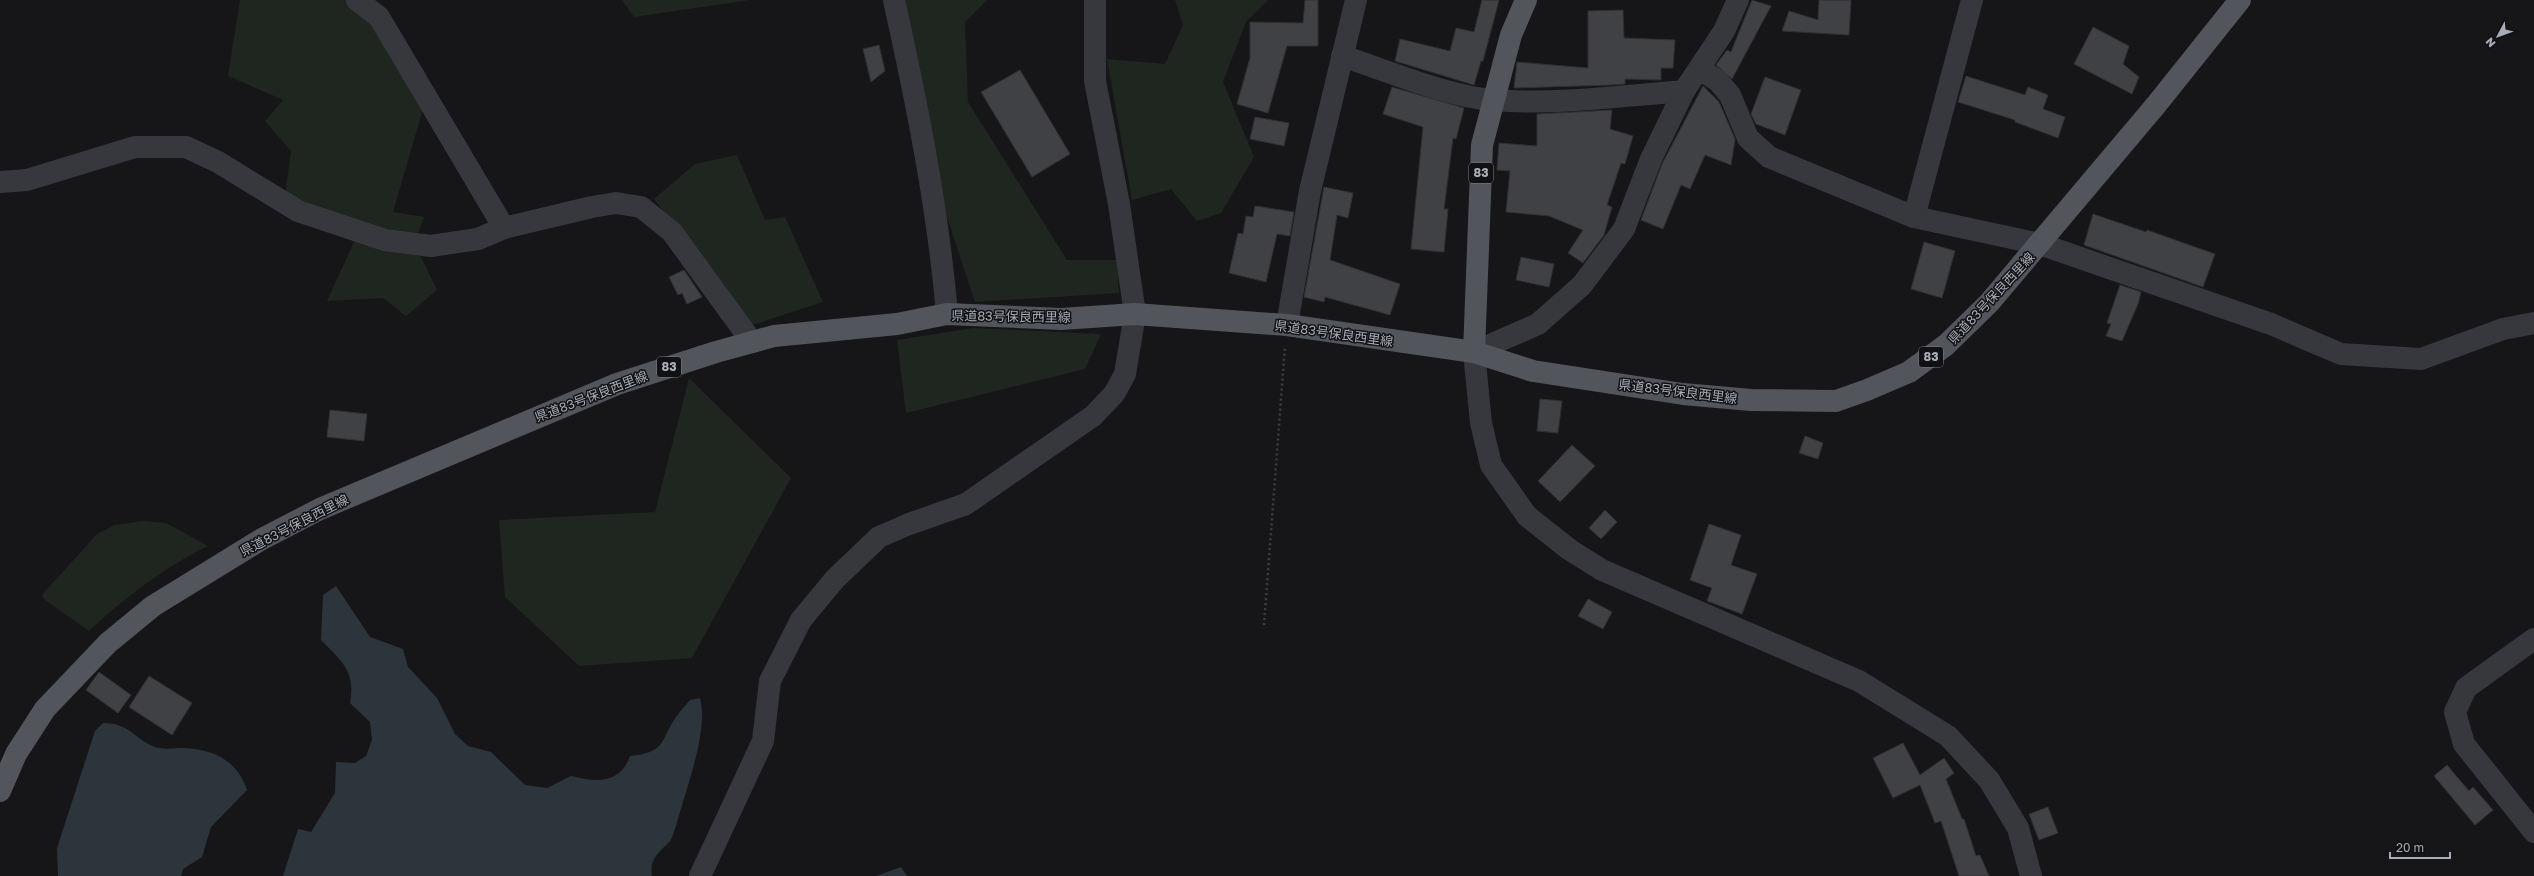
<svg xmlns="http://www.w3.org/2000/svg" width="2534" height="876" viewBox="0 0 2534 876" font-family="'Golos Text','Noto Sans JP',sans-serif">
	<style>
		.green { fill: #1e261f }
		.water { fill: #2c353c }
		.building { fill: #404145; stroke: #303034 }
		.lines { fill: none; stroke-linecap: round; stroke-linejoin: round }
		.path { stroke: #3d3f44; stroke-width: 2.5; stroke-dasharray: 2 3; stroke-linecap: butt }
		.minor { stroke: #37383d; stroke-width: 22 }
		.major { stroke: #53555c; stroke-width: 22 }
		.labels { text-anchor: middle; stroke-width: 3; stroke-linejoin: round; paint-order: stroke }
		.shield { fill: #111113; stroke: #7b7e86; stroke-width: 1 }
		.shield-label { font-size: 12px; font-weight: bold; fill: #a8adb8 }
		.street-label { font-size: 13px; fill: #a8adb8; stroke: #111113 }
	</style>
	<rect width="100%" height="100%" fill="#161618"/>
	<g class="green">
		<path d="M240 0H347L369 20 423 109 393 212 424 217 416 239 285 195 291 151 265 121 283 100 228 76Z"/>
		<path d="M622 0H750L634 17Z"/>
		<path d="M901 0H987L965 22 968 102 1067 260H1117L1119 293 975 302 942 202Z"/>
		<path d="M1175 0H1268L1246 22 1223 82 1254 157 1221 213 1197 221 1171 189 1132 200 1107 59 1165 64 1183 25Z"/>
		<path d="M737 155 765 220 785 217 823 302 749 326 654 199 695 164Z"/>
		<path d="M355 240 420 255 437 290 406 316 383 298 327 301Z"/>
		<path d="M973 328 1101 334 1085 369 906 413 897 340Z"/>
		<path d="M689 378 791 478 692 658 579 666 505 597 499 520 655 512Z"/>
		<path d="M143 521 166 523 208 546C165 567 124 598 89 631L45 600 42 595 97 534 115 525Z"/>
	</g>
	<g class="water">
		<path d="M336 586 370 637 403 649 408 667 437 698 455 734 468 746 491 752 525 785 547 788 571 776C595 782 620 785 630 756 667 752 659 742 676 717 680 711 686 705 690 700L700 698C709 732 685 791 676 826 674 830 673 837 670 841 659 853 649 858 652 876H283L298 829 311 832 335 793 336 762 355 763 366 756 372 740 370 722 350 703C356 671 342 662 321 640L323 595Z"/>
		<path d="M103 723C130 723 134 739 155 747 163 750 175 748 183 748 213 749 237 760 247 790L211 827 202 857 183 869 181 876H58L57 848 95 731Z"/>
		<path d="M901 867 907 876H876Z"/>
	</g>
	<g class="building">
		<path d="M1305 0H1318V46H1287L1268 113 1237 104 1250 58V22L1303 23Z"/>
		<path d="M1482 0H1499L1483 61H1481L1474 85 1395 61 1400 39 1450 51 1456 28 1474 32Z"/>
		<path d="M1752 0 1771 6 1732 79 1716 65 1727 50 1731 52Z"/>
		<path d="M1819 0H1851L1849 35 1782 31 1789 11 1818 20Z"/>
		<path d="M1623 10 1624 38 1675 40 1673 68H1661V80L1625 79V84L1611 85 1514 88 1517 62 1588 68V11Z"/>
		<path d="M2093 27 2129 46 2123 64 2139 77 2132 94 2074 64Z"/>
		<path d="M879 45 885 71 871 82 863 49Z"/>
		<path d="M1020 70 1070 154 1032 177 981 92Z"/>
		<path d="M1966 76 2025 95 2028 87 2048 95 2043 109 2065 117 2058 138 2015 122V120L1958 102Z"/>
		<path d="M1765 77 1801 90 1785 135 1756 124 1751 114Z"/>
		<path d="M1703 86 1719 102 1735 139 1731 165 1705 155 1690 189 1681 185 1663 229 1641 220 1662 164Z"/>
		<path d="M1392 87 1464 108 1456 139 1453 138 1444 209H1448L1444 252 1411 249 1423 127 1383 114Z"/>
		<path d="M1612 110 1610 129 1633 136 1625 164 1621 163 1607 205 1612 207 1604 235 1583 263 1568 253 1583 230 1549 216 1506 212 1510 171 1497 170 1499 143 1537 146V114Z"/>
		<path d="M1255 117 1289 123 1284 146 1250 139Z"/>
		<path d="M1324 187 1353 193 1348 218 1337 215 1330 260 1400 284 1390 315 1325 297 1324 302 1304 297Z"/>
		<path d="M1255 206 1294 212 1290 236 1277 234 1266 282 1229 273 1238 233 1243 234 1246 216 1253 217Z"/>
		<path d="M2093 214 2146 232 2147 230 2215 254 2203 287 2084 245Z"/>
		<path d="M1924 242 1955 251 1942 298 1911 289Z"/>
		<path d="M1521 257 1554 264 1549 287 1516 280Z"/>
		<path d="M684 270 702 297 687 304 682 293 678 295 669 277Z"/>
		<path d="M2120 285 2141 292 2138 304 2122 341 2106 336 2111 324 2107 323Z"/>
		<path d="M1540 399 1562 401 1558 433 1537 431Z"/>
		<path d="M330 410 367 414 364 441 327 437Z"/>
		<path d="M1805 436 1823 443 1818 459 1799 453Z"/>
		<path d="M1572 445 1595 466 1560 502 1538 481Z"/>
		<path d="M1605 510 1617 522 1601 539 1589 528Z"/>
		<path d="M1709 524 1741 535 1731 565 1757 574 1742 614 1707 601 1712 588 1690 580Z"/>
		<path d="M1588 599 1612 612 1603 629 1578 616Z"/>
		<path d="M99 672 131 695 118 713 86 690Z"/>
		<path d="M149 676 192 703 172 735 129 707Z"/>
		<path d="M1903 743 1920 775 1944 758 1954 773 1946 779 1962 819H1964L1976 856 1980 855 1989 876H1959L1941 821 1935 823 1920 785 1893 798 1873 758Z"/>
		<path d="M2447 765 2469 791 2473 787 2493 810 2475 825 2434 776Z"/>
		<path d="M2048 807 2058 833 2039 840 2029 814Z"/>
	</g>
	<g class="lines">
		<path class="path" d="M1264 625 1285 346"/>
		<g class="minor">
			<path d="M357 0 379 17 504 228"/>
			<path d="M894 0C917 104 938 208 947 314"/>
			<path d="M1738 0 1724 31 1684 91 1651 159 1624 229 1582 285 1538 324 1474 352 1481 423 1491 465 1527 516 1570 550 1602 570 1859 681 1948 736 1989 780 2018 828 2031 876"/>
			<path d="M1342 56C1386 70 1448 97 1493 100 1556 105 1621 96 1684 91"/>
			<path d="M1700 69 1718 81 1730 95 1748 138 1769 157 1914 217 2040 244 2271 324 2341 354 2421 359 2503 329 2534 323"/>
			<path d="M0 182 27 180 135 147H186L218 162 298 211 385 240 431 246 478 239 504 228 592 207 616 203 641 207 672 232 752 342"/>
			<path d="M1914 217 1972 0"/>
			<path d="M1287 325 1310 191 1356 0"/>
			<path d="M2534 639 2466 688 2455 712 2464 744 2534 832"/>
			<path d="M700 876 763 741 770 681 801 620 835 579 879 537 909 524 966 504 1093 416 1114 394 1125 374 1135 314 1119 204 1095 81V0"/>
		</g>
		<g class="major">
			<path d="M1474 352 1482 145 1511 35 1526 0"/>
			<path d="M0 791 16 754 45 709 108 643 153 606 262 539 320 509 617 384 716 352 774 336 897 324 947 314 1061 319 1135 314 1287 325 1474 352 1533 371 1683 394 1751 400 1836 401 1867 390 1909 372 1946 345 1989 303 2156 105 2240 0"/>
		</g>
	</g>
	<g class="labels">
		<g class="shield">
			<rect x="1469" y="163" width="24" height="20" rx="3"/>
			<rect x="1919" y="347" width="24" height="20" rx="3"/>
			<rect x="657" y="357" width="24" height="20" rx="3"/>
		</g>
		<g class="shield-label">
			<text x="1481" y="177">83</text>
			<text x="1931" y="361">83</text>
			<text x="669" y="371">83</text>
		</g>
		<g class="street-label">
			<text transform="translate(1991 298) rotate(-47)" y="5">県道83号保良西里線</text>
			<text transform="translate(1011 316) rotate(1)" y="5">県道83号保良西里線</text>
			<text transform="translate(1334 333) rotate(8)" y="5">県道83号保良西里線</text>
			<text transform="translate(1678 391) rotate(7)" y="5">県道83号保良西里線</text>
			<text transform="translate(591 396) rotate(-21)" y="5">県道83号保良西里線</text>
			<text transform="translate(294 525) rotate(-27)" y="5">県道83号保良西里線</text>
		</g>
	</g>
	<g transform="translate(2498 36) rotate(229)" stroke="#111113" stroke-width="3" paint-order="stroke">
	<path d="M0-3L7 15L0 10L-7 15Z" fill="#a8adb8"/>
	<text y="-6" font-size="11" font-weight="bold" text-anchor="middle" fill="#a8adb8">N</text>
	</g>
	<path d="M2390 852v6h60v-6" fill="none" stroke="#a8adb8" stroke-width="2"/>
	<text x="2396" y="852" font-size="12" fill="#a8adb8" stroke="#111113" stroke-width="3" paint-order="stroke">20 m</text>
</svg>
